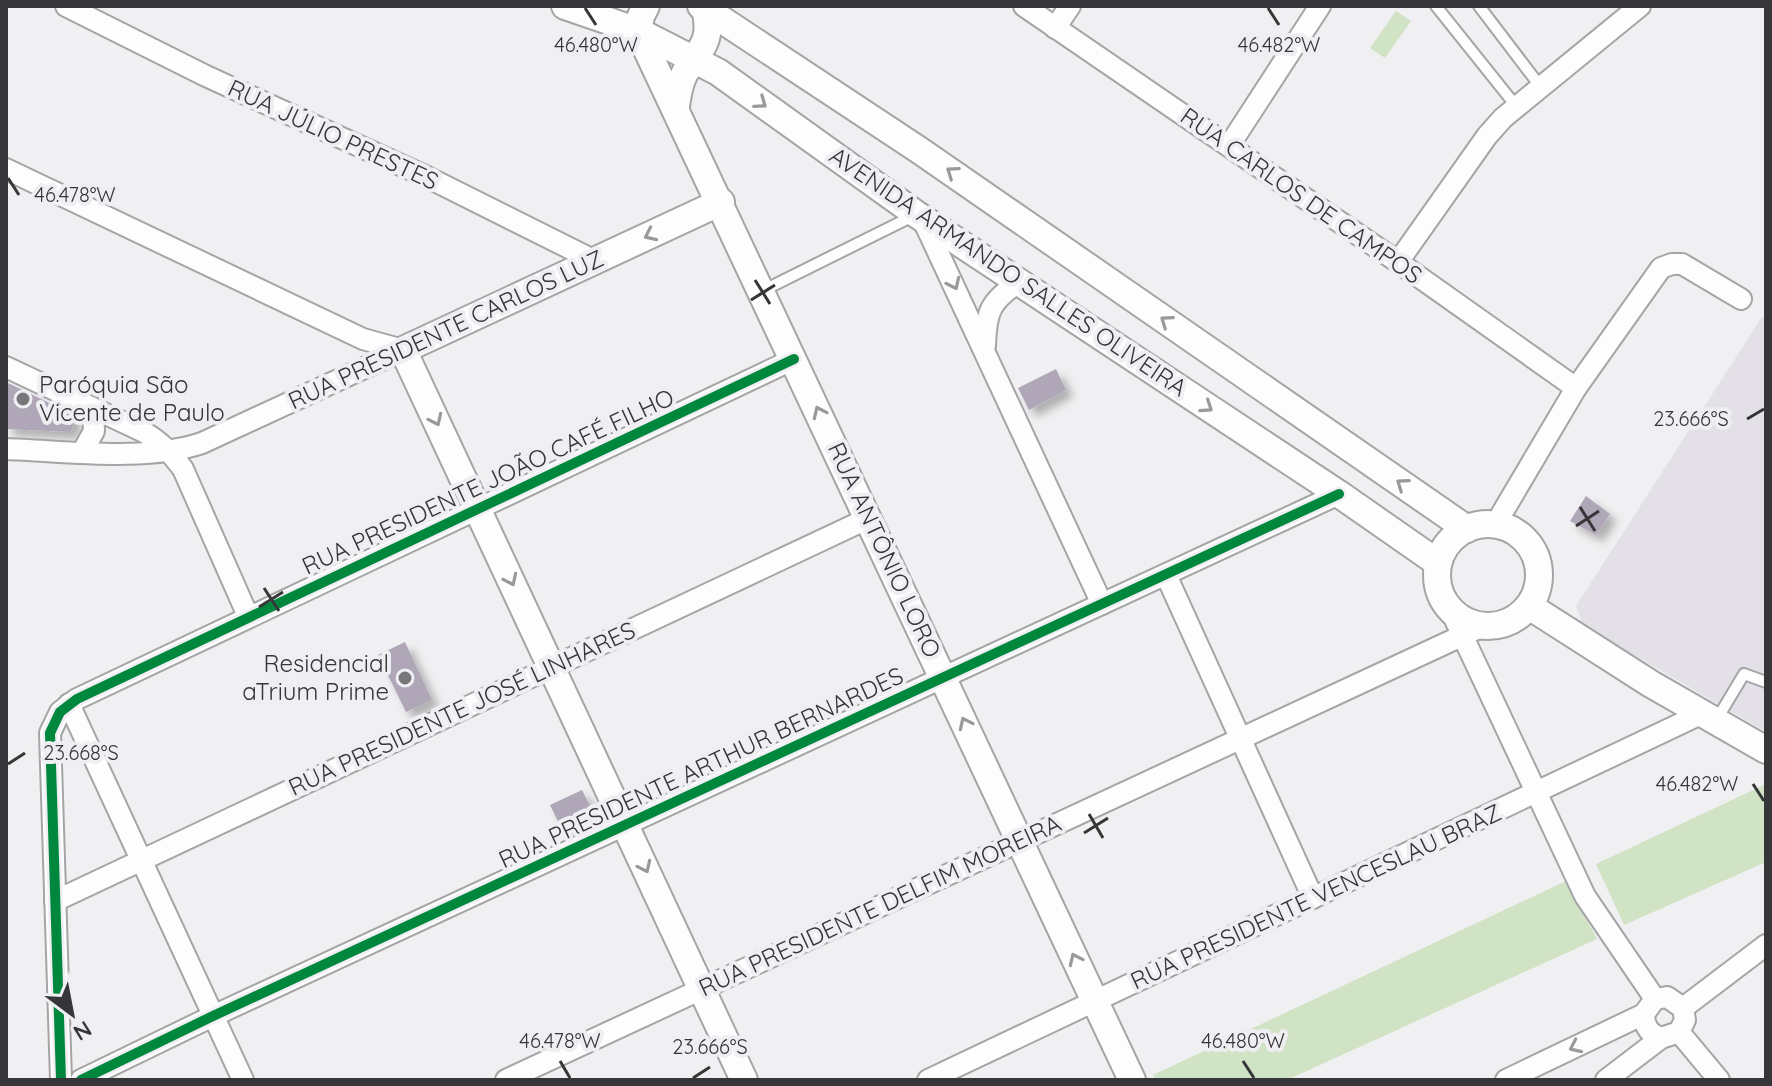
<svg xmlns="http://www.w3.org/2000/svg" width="1772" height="1086" viewBox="0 0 1772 1086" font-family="Quicksand,sans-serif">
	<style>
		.built { fill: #e3e0e7 }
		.green { fill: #d0e3c5 }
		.building { fill: #afa7b7; filter: url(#shadow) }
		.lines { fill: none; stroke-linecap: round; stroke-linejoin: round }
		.service-casing { stroke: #a5a4a6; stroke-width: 14 }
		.minor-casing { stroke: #a5a4a6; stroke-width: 24 }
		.tertiary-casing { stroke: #a5a4a6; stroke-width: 30 }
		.service { stroke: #fdfdfd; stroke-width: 10 }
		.minor { stroke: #fdfdfd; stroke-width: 20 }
		.tertiary { stroke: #fdfdfd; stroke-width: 26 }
		.cycleway-casing { stroke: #efeef2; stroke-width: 15 }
		.cycleway { stroke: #00873e; stroke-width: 10 }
		.oneway { stroke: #9a999a }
		.ticks { fill: none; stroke: #363537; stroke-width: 3 }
		.poi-dot { fill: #777678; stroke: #efeef2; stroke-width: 3 }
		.labels { text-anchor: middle; stroke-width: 8; stroke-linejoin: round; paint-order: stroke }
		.street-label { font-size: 24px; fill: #363537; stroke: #efeef2 }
		.poi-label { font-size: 24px; fill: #363537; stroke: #efeef2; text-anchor: start }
		.ticks-label { font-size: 20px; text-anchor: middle; fill: #363537; stroke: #efeef2; stroke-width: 8; stroke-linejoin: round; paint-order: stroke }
	</style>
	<defs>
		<filter id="shadow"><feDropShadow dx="7" dy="7" stdDeviation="4" flood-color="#0004"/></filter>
	</defs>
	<rect width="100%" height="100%" fill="#f0eff1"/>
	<path class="built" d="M1762 317 1766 319V732L1583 625 1576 606Z"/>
	<g class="green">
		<path d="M1396 11 1411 21 1385 58 1370 48Z"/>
		<path d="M1766 784V862L1624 925 1596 864Z"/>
		<path d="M1566 881 1597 939 1287 1080H1156L1153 1075Z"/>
	</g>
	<g class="building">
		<path d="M1056 369 1066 390 1029 410 1018 388Z"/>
		<path d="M6 382 76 416 71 432 6 429Z"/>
		<path d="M1586 496 1610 514 1596 535 1570 521Z"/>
		<path d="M405 642 432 700 406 712 378 655Z"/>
		<path d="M582 790 590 806 597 809 587 828 566 838 550 805Z"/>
	</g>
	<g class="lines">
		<defs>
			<g id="service">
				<path d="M1436 6 1516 106"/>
				<path d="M1479 6 1540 86"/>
				<path d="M762 291 915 215"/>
				<path d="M1717 719 1744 674 1766 682"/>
			</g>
			<g id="minor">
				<path d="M66 6 206 76 427 177 595 261"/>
				<path d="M1024 6 1398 262 1576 388"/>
				<path d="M1055 28 1070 6"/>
				<path d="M1229 146 1320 6"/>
				<path d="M6 169 363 339 403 350"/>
				<path d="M923 220 1102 604"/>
				<path d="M1398 262 1487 136 1503 118 1640 6"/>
				<path d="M985 346C986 312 990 301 1019 282"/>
				<path d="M6 367 144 432C161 442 171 453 183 469L248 616"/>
				<path d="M6 449C67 451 145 462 202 443L403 350"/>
				<path d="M83 451 94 431 93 408"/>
				<path d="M1495 525 1576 388 1661 268 1672 264H1682L1741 299"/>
				<path d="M1166 575 1313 898"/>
				<path d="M1450 609 1585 896 1655 999"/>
				<path d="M69 704 243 1080"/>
				<path d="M55 901 869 518"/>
				<path d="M1683 1008 1766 945"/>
				<path d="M1679 1032 1719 1080"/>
				<path d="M61 1080 50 733 60 712 77 699 794 359"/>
				<path d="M81 1080 213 1016 1339 494"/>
				<path d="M506 1080 1483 626"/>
				<path d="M928 1080 1703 713"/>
				<path d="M1506 1080 1644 1014"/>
				<path d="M1606 1080 1661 1038 1679 1032 1685 1020 1683 1008 1667 997 1655 999 1644 1014C1644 1027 1650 1034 1661 1038"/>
			</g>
			<g id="tertiary">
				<path d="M565 6 638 31 718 72 916 214 1339 494 1438 563"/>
				<path d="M701 6 919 150 1467 529"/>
				<path d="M638 31 1132 1080"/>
				<path d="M638 31 641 16 646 6"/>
				<path d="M676 106C678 93 680 79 688 68 704 45 712 39 705 8"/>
				<path d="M721 202 403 350 744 1080"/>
				<circle cx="1488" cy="575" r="51"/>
				<path d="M1529 606 1651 684 1766 750"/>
			</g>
		</defs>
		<use href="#service" class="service-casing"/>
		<use href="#minor" class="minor-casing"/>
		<use href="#tertiary" class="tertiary-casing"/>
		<use href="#service" class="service"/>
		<use href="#minor" class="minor"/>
		<use href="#tertiary" class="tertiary"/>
		<defs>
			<g id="cycleway">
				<path d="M61 1080 50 733 60 712 77 699 794 359"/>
				<path d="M81 1080 213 1016 1339 494"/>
			</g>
		</defs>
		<use href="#cycleway" class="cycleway-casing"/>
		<use href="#cycleway" class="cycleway"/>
	</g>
	<defs><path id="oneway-chevron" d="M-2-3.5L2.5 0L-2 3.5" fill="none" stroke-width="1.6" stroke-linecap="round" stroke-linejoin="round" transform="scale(2)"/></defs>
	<g class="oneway">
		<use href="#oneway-chevron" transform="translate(761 103) rotate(36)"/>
		<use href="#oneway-chevron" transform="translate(952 172) rotate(-145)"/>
		<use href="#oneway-chevron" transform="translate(650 235) rotate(155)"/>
		<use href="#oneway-chevron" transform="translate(954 284) rotate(65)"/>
		<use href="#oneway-chevron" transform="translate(1166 321) rotate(-145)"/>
		<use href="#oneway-chevron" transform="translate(1207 407) rotate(34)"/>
		<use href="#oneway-chevron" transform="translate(819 412) rotate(-115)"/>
		<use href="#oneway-chevron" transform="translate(436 420) rotate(65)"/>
		<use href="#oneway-chevron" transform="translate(1402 484) rotate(-145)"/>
		<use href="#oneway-chevron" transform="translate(511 580) rotate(65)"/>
		<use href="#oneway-chevron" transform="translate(965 723) rotate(-115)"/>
		<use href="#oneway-chevron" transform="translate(645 867) rotate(65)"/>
		<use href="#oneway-chevron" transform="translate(1075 959) rotate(-115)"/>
		<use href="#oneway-chevron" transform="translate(1575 1047) rotate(155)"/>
	</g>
	<path class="ticks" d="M585 8 596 25M1268 8 1279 25M8 178 19 195M755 280 770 304M751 300 775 285M1747 419 1764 409M1580 507 1595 531M1576 526 1599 511M264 588 279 611M259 607 283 592M8 764 25 753M1753 784 1764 801M1089 814 1103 838M1084 833 1108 818M560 1061 570 1078M1243 1061 1254 1078M693 1078 710 1067"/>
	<g class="poi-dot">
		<circle cx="23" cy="399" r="8"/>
		<circle cx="405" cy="678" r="8"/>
	</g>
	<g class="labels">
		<g class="street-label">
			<text transform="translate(333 135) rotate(25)" y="8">RUA JÚLIO PRESTES</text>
			<text transform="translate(1301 196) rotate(35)" y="8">RUA CARLOS DE CAMPOS</text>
			<text transform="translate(1008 272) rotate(34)" y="8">AVENIDA ARMANDO SALLES OLIVEIRA</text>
			<text transform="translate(446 330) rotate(-25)" y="8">RUA PRESIDENTE CARLOS LUZ</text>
			<text transform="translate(488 482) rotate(-25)" y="8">RUA PRESIDENTE JOÃO CAFÉ FILHO</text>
			<text transform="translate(884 550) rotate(65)" y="8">RUA ANTÔNIO LORO</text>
			<text transform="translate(462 709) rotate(-25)" y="8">RUA PRESIDENTE JOSÉ LINHARES</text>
			<text transform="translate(701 768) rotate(-25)" y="8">RUA PRESIDENTE ARTHUR BERNARDES</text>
			<text transform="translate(1316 897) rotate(-25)" y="8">RUA PRESIDENTE VENCESLAU BRAZ</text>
			<text transform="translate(880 906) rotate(-25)" y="8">RUA PRESIDENTE DELFIM MOREIRA</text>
		</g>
		<g class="poi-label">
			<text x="39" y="393">Paróquia São<tspan x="39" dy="28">Vicente de Paulo</tspan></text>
			<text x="389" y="672" text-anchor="end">Residencial<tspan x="389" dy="28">aTrium Prime</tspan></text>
		</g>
	</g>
	<g class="ticks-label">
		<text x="596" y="52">46.480°W</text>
		<text x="1279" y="52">46.482°W</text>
		<text x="75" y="202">46.478°W</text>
		<text x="1691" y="426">23.666°S</text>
		<text x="81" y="760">23.668°S</text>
		<text x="1697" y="791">46.482°W</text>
		<text x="560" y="1048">46.478°W</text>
		<text x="1243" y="1048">46.480°W</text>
		<text x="710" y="1054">23.666°S</text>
	</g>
	<rect width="1772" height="1086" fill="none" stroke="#363537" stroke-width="16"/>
	<g transform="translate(72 1014) rotate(148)" stroke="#efeef2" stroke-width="6" paint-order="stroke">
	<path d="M0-6L14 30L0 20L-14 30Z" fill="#363537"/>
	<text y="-12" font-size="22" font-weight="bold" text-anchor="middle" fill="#363537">N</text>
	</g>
</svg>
